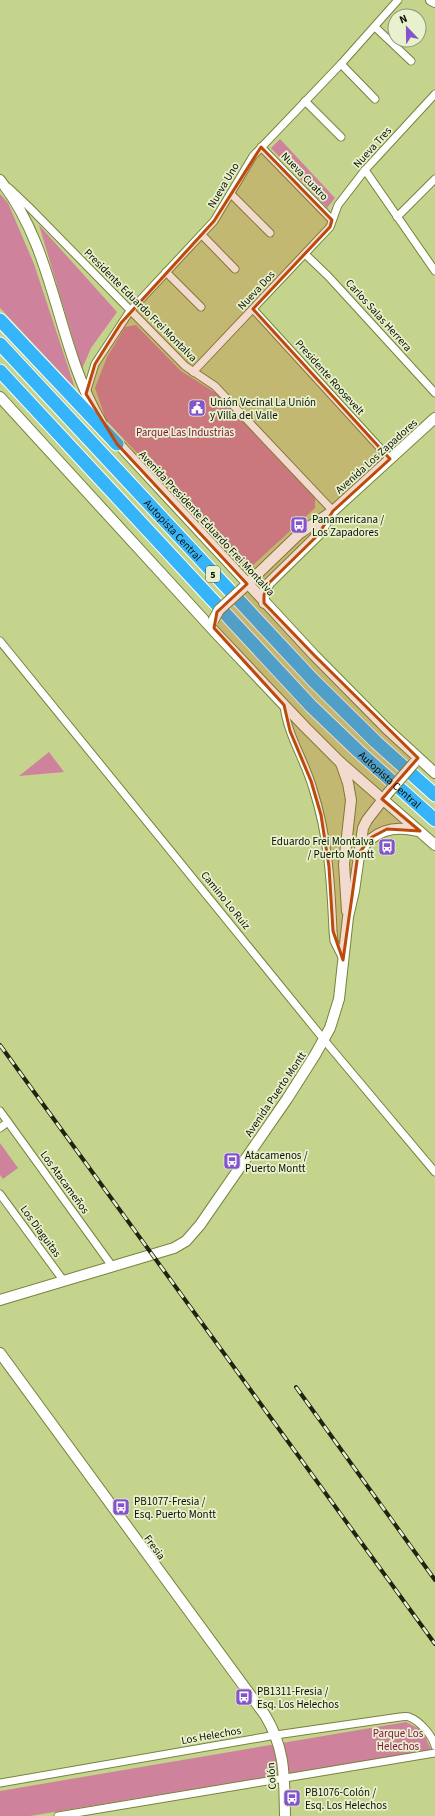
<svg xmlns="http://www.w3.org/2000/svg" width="435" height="1816" viewBox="0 0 435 1816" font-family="'Source Sans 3',sans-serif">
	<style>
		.green { fill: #cf829c }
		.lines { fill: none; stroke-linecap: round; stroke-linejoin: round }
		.street-casing { stroke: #76833d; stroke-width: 9 }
		.secondary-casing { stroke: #76833d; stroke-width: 12 }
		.highway-casing { stroke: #fff; stroke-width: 15 }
		.street { stroke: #fff; stroke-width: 7 }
		.secondary { stroke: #fff; stroke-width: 10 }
		.highway { stroke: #35b4f9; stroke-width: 13 }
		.rail-casing { stroke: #1f2410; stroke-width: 4 }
		.rail { stroke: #e8f1cd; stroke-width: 2.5; stroke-dasharray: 8; stroke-linecap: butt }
		.secondary-bridge-casing { stroke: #76833d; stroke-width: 12; stroke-linecap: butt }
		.secondary-bridge { stroke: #fff; stroke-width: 10 }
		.marked { fill: #bc4a0a; fill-opacity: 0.2; stroke: #bc4a0a; stroke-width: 3; stroke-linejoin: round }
		.labels { text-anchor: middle; stroke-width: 3.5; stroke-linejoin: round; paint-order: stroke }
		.shield { fill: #e8f1cd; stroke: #4d523e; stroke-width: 1 }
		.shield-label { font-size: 10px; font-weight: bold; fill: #0a0e00 }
		.street-label { font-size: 11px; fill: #0a0e00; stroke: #e8f1cd }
		.poi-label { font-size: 11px; fill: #0a0e00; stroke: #e8f1cd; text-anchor: start }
		.park-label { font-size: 11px; fill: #821548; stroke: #e8f1cd }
	</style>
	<rect width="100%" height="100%" fill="#c5d48c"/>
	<g class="green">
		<path d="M280 139 335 198 327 208 271 148Z"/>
		<path d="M0 194 8 203 34 264 75 388 0 308Z"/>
		<path d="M39 225 117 312 91 348 82 369Z"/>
		<path d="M136 325 181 371 216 393 315 498V508L251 567 242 564 106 420 95 388 107 357 125 327Z"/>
		<path d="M49 752 64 772 19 776Z"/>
		<path d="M0 1143 18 1168 3 1179 0 1175Z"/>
		<path d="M406 1722 423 1731 431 1750 30 1816H0V1791Z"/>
	</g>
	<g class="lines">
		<defs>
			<g id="street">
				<path d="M375 27 411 61"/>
				<path d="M341 64 375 99"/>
				<path d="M305 101 341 137"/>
				<path d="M261 147 332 220"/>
				<path d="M365 170 435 271"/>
				<path d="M9 188 29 207 185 366 215 386 333 511"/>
				<path d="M231 194 270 233"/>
				<path d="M397 217 435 179"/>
				<path d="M202 235 235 269"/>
				<path d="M305 254 328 276 435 393"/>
				<path d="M166 272 201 307"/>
				<path d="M253 309 390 459"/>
				<path d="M193 372 330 227 338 205 365 170 435 94"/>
				<path d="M86 393 95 364 130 311 214 221 253 156 341 64 398 0"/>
				<path d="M0 641 330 1047 435 1172"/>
				<path d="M284 705C287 735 305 760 313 789 328 835 331 883 333 931L334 941 343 959"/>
				<path d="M0 1111 112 1266"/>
				<path d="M0 1128 8 1122"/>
				<path d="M0 1194 63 1280"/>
				<path d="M0 1783 276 1735 400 1717C402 1717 407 1716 409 1717 420 1721 432 1735 435 1746"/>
				<path d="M58 1816 435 1753"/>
			</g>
			<g id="secondary">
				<path d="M431 0 435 2"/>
				<path d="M0 180C56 250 56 346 101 422"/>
				<path d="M0 397 215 632 305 727 340 762 435 845"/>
				<path d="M113 438 314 655 387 729 435 773"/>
				<path d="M243 588 300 533 333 511 435 418"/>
				<path d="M264 603V592L269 583 318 535 331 514"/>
				<path d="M341 763 348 783 351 800 344 864 347 911"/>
				<path d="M359 852C374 831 392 825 417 831"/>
				<path d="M0 1300 174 1248 186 1241 200 1225 287 1099 315 1055 330 1028 339 999 348 917 354 891 363 828 367 820 388 793"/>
				<path d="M0 1353 265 1715C286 1750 284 1777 285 1816"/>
			</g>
			<g id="highway">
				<path d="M0 320 117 444"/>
				<path id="s1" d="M0 344 313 680 376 742 435 795"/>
				<path id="s2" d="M0 371 311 706 358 751 435 820"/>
			</g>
		</defs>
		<use href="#street" class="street-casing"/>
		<use href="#secondary" class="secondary-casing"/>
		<use href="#highway" class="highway-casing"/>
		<use href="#street" class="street"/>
		<use href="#secondary" class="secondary"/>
		<use href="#highway" class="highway"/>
		<defs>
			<g id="rail">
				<path d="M0 1045 435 1644"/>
				<path d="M296 1387 435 1580"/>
			</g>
		</defs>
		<use href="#rail" class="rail-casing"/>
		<use href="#rail" class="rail"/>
		<defs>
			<g id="secondary-bridge">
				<path d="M213 621 219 610 243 588"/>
				<path d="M388 793 414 763"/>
			</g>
		</defs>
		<use href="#secondary-bridge" class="secondary-bridge-casing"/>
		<use href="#secondary-bridge" class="secondary-bridge"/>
	</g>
	<path class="marked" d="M261 147 332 220 330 227 253 309 390 459 333 511 318 535 269 583 264 595V603L314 655 418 758 382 799 420 831 387 829 372 837 358 854 343 960 333 931 329 867 321 815 311 781 290 731 284 705 214 628 217 612 247 584 117 444 86 394 95 364 121 323 214 221Z"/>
	<defs>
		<symbol id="civic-square" viewBox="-11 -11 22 22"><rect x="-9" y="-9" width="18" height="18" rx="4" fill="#8354cc" stroke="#e8f1cd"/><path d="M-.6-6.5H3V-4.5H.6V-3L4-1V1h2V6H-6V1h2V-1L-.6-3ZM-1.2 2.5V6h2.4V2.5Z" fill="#fff"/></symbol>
		<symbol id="bus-square" viewBox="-11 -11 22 22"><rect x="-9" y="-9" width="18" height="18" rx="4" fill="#8354cc" stroke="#e8f1cd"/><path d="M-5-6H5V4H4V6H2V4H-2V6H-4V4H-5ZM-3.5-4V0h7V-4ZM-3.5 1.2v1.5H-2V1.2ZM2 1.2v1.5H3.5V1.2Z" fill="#fff"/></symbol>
	</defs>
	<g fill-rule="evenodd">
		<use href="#civic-square" x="187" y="398" width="20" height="20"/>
		<use href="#bus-square" x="289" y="515" width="20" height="20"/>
		<use href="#bus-square" x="377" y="837" width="20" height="20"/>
		<use href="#bus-square" x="222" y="1151" width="20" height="20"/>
		<use href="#bus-square" x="111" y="1497" width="20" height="20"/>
		<use href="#bus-square" x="234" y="1687" width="20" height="20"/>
		<use href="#bus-square" x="282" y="1788" width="20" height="20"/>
	</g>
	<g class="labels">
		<rect class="shield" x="206" y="566" width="14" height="16" rx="3"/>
		<g class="shield-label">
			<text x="213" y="578">5</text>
		</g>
		<g class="street-label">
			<text transform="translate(372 147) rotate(-48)" y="4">Nueva Tres</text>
			<text transform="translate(305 176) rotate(46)" y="4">Nueva Cuatro</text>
			<text transform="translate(223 185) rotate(-59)" y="4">Nueva Uno</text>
			<text transform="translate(256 290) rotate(-47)" y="4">Nueva Dos</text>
			<text transform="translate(141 305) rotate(45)" y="4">Presidente Eduardo Frei Montalva</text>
			<text transform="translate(379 315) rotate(48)" y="4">Carlos Salas Herrera</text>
			<text transform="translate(330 377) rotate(48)" y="4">Presidente Roosevelt</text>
			<text transform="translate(376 456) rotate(-42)" y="4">Avenida Los Zapadores</text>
			<text transform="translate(207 523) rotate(47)" y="4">Avenida Presidente Eduardo Frei Montalva</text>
			<text dy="4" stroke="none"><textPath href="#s1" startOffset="254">Autopista Central</textPath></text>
			<text dy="4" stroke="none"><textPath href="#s2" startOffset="565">Autopista Central</textPath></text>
			<text transform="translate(226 900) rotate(51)" y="4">Camino Lo Ruiz</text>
			<text transform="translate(275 1094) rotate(-56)" y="4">Avenida Puerto Montt</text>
			<text transform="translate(65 1182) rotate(54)" y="4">Los Atacameños</text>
			<text transform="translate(41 1231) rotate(54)" y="4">Los Diaguitas</text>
			<text transform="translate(155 1547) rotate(54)" y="4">Fresia</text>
			<text transform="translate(211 1735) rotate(-10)" y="4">Los Helechos</text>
			<text transform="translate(271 1776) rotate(-94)" y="4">Colón</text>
		</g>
		<g class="poi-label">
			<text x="210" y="406">Unión Vecinal La Unión<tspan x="210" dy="13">y Villa del Valle</tspan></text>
			<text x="312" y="523">Panamericana /<tspan x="312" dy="13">Los Zapadores</tspan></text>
			<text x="374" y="845" text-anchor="end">Eduardo Frei Montalva<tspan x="374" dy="13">/ Puerto Montt</tspan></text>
			<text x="245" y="1159">Atacamenos /<tspan x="245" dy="13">Puerto Montt</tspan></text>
			<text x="134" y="1505">PB1077-Fresia /<tspan x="134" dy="13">Esq. Puerto Montt</tspan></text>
			<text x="257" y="1695">PB1311-Fresia /<tspan x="257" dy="13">Esq. Los Helechos</tspan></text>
			<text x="305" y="1796">PB1076-Colón /<tspan x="305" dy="13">Esq. Los Helechos</tspan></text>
		</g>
		<g class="park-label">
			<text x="185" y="436">Parque Las Industrias</text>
			<text x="398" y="1737">Parque Los<tspan x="398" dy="13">Helechos</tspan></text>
		</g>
	</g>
	<g transform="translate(407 28) rotate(338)"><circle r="19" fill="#e8f1cd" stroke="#8f967b"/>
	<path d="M0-3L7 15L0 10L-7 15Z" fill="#8354cc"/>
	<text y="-6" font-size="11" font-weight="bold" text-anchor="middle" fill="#0a0e00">N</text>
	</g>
</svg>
